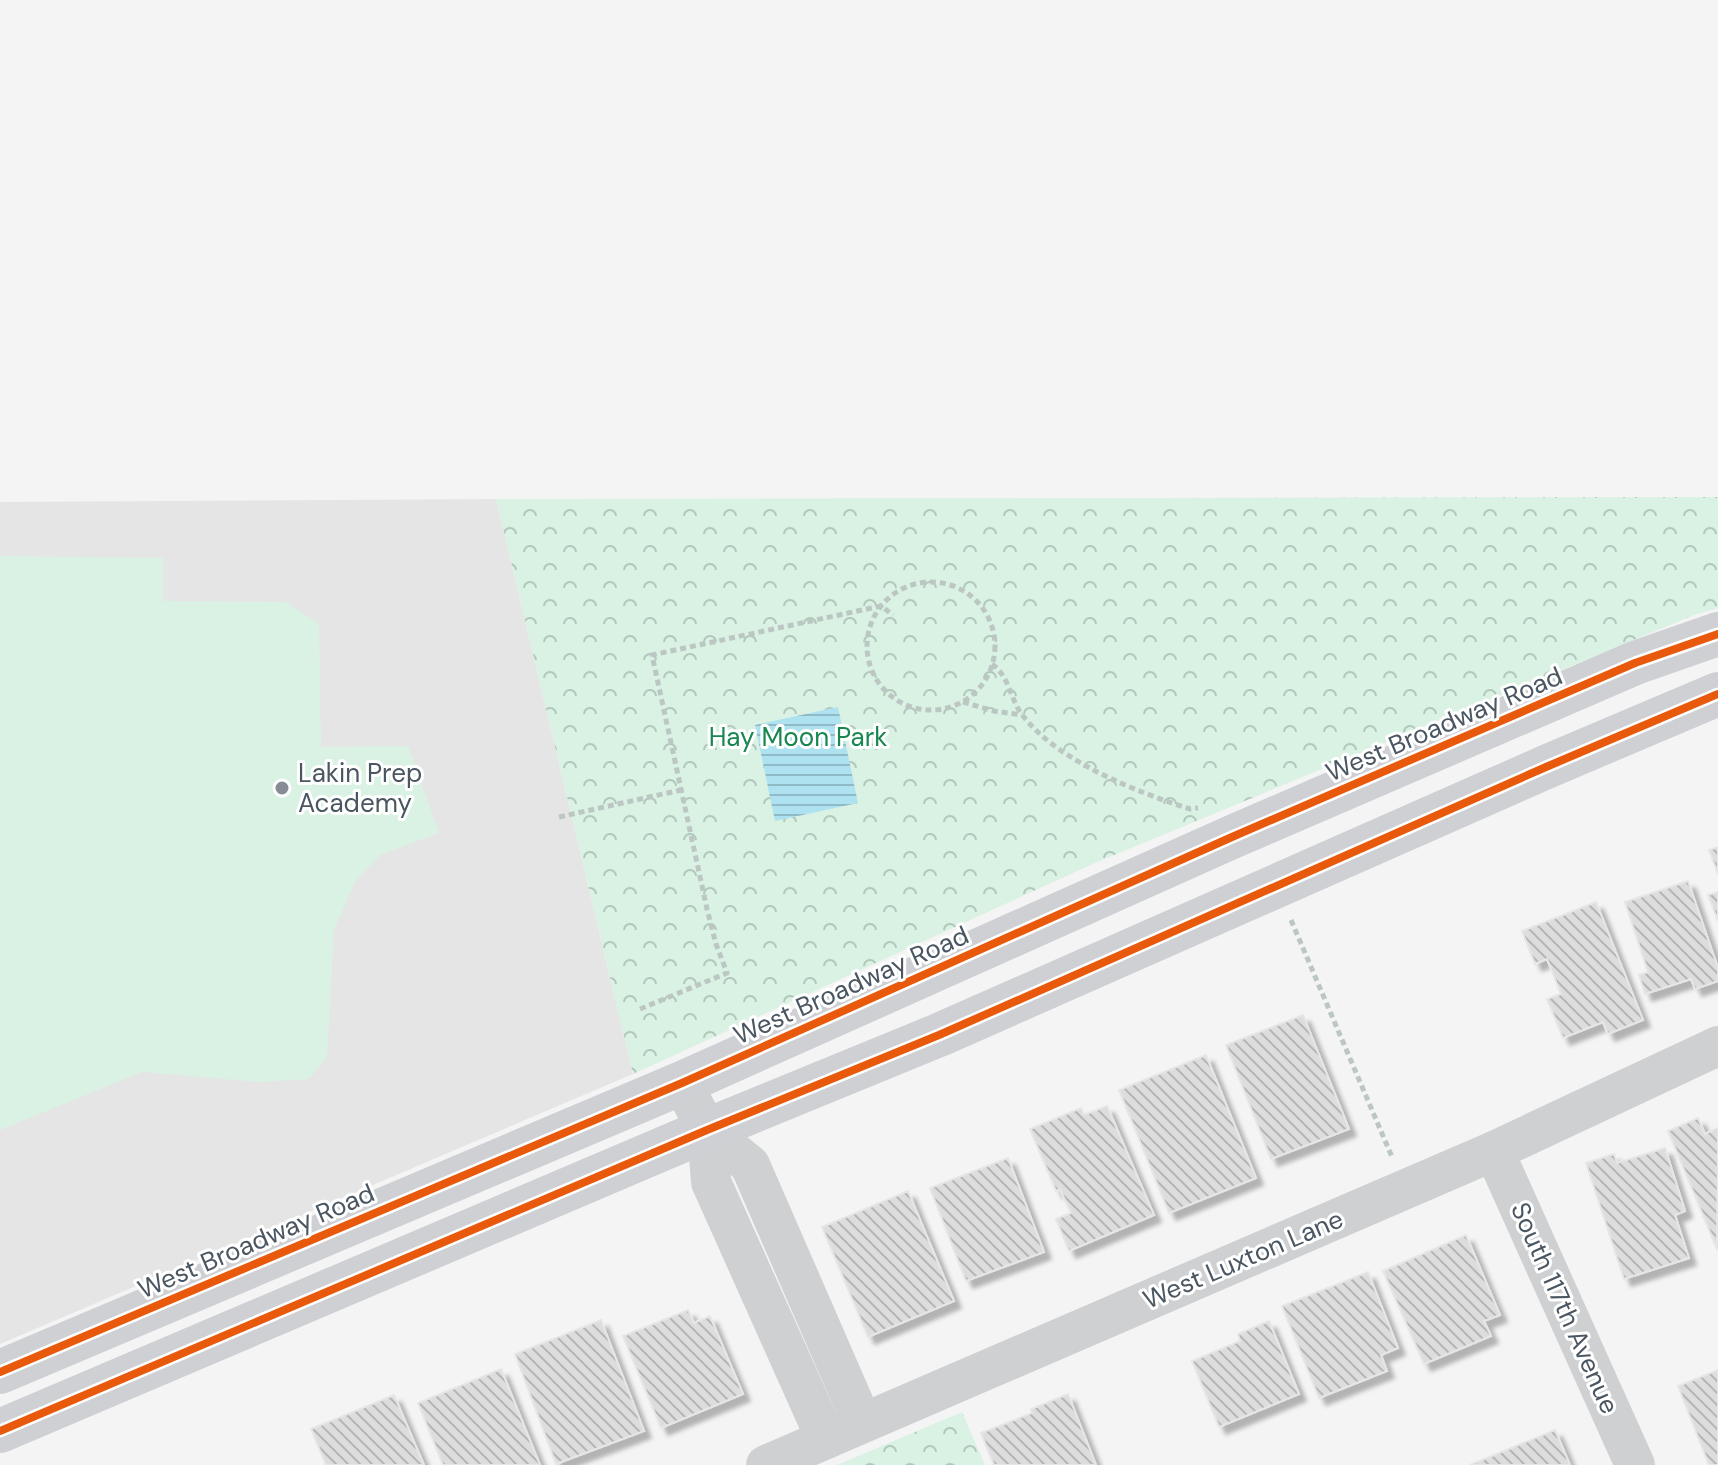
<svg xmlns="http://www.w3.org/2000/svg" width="1718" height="1465" viewBox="0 0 1718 1465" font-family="'DM Sans',sans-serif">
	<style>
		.education { fill: #e6e5e6 }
		.grass { fill: #d9f2e3 }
		.forest { fill: url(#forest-crowns) }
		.water { fill: url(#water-rules) }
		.building { fill: url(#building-back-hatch); stroke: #e5e6e7; stroke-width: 2; filter: url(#shadow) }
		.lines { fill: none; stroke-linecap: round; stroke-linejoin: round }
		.path { stroke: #bcc7c4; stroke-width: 5; stroke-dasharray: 6 4; stroke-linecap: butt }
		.street { stroke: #ced0d2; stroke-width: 40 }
		.secondary { stroke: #ced0d4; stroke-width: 44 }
		.cycleway-casing { stroke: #fff; stroke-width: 13 }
		.cycleway { stroke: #e8590c; stroke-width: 8 }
		.poi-dot { fill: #868d94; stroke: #fff; stroke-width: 3 }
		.labels { text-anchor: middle; stroke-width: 6; stroke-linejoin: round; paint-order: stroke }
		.street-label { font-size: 26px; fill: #4a5661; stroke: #fff }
		.park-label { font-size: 26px; fill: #17864f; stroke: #fff }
		.poi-label { font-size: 26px; fill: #4a5661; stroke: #fff; text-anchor: start }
	</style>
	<defs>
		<pattern id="forest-crowns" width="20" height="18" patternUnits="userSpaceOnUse" patternTransform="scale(2)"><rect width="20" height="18" fill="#d9f2e3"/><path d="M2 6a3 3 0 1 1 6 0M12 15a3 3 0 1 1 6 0" fill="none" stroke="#b2c7bb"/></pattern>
		<pattern id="water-rules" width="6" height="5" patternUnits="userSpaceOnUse" patternTransform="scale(2)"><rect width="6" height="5" fill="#aee2f0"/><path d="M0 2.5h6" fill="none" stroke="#90bac6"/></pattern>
		<pattern id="building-back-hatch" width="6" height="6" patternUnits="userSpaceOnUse" patternTransform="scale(2)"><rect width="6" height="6" fill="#ddddde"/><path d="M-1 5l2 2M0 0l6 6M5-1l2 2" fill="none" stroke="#b5b6b7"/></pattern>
		<filter id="shadow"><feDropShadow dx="7" dy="7" stdDeviation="2" flood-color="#0004"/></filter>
	</defs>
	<rect width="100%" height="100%" fill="#f4f4f4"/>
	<path class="education" d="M496 499 633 1074 0 1344V502Z"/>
	<path class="grass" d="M0 556 163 558V601L286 602 319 624 321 747 408 746 439 833 380 855 355 882 334 930 327 1057 309 1079 258 1082 142 1072 0 1130Z"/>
	<g class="forest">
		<path d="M1718 497V608L1694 615 1095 863 633 1074 496 499Z"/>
		<path d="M962 1412 985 1465H837Z"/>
	</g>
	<path class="water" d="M838 707 858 803 775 821 755 725Z"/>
	<g class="building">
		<path d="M1718 847V874L1709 850Z"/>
		<path d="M1688 881 1718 968V981L1695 989 1691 979 1645 994 1639 975 1648 972 1625 902Z"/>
		<path d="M1718 892V921L1708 895Z"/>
		<path d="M1596 902 1643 1020 1608 1034 1603 1022 1563 1038 1547 999 1561 994 1547 959 1535 964 1522 931Z"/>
		<path d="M1303 1015 1349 1129 1271 1159 1226 1045Z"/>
		<path d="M1206 1055 1256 1178 1169 1213 1119 1090Z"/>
		<path d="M1107 1106 1154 1215 1069 1251 1056 1219 1071 1213 1060 1189 1056 1191 1030 1129 1081 1108 1084 1115Z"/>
		<path d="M1698 1118 1705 1134 1718 1128 1717 1249 1668 1131Z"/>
		<path d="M1665 1148 1685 1211 1675 1215 1689 1258 1624 1279 1586 1163 1614 1154 1617 1163Z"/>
		<path d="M1008 1158 1044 1252 966 1281 930 1188Z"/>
		<path d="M908 1191 954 1301 868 1337 822 1227Z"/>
		<path d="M1466 1235 1500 1315 1484 1321 1491 1336 1424 1364 1383 1271Z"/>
		<path d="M1368 1272 1398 1348 1381 1355 1387 1371 1319 1398 1282 1306Z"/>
		<path d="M688 1310 694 1323 710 1316 743 1394 661 1428 623 1336Z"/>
		<path d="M601 1320 644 1431 556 1464 515 1354Z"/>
		<path d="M1269 1321 1299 1394 1219 1427 1192 1361 1240 1341 1238 1334Z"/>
		<path d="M501 1369 540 1465H443L418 1403Z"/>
		<path d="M1718 1370V1465H1709L1678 1386Z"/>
		<path d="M1068 1394 1096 1465H994L981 1433 1032 1413 1031 1409Z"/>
		<path d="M394 1395 424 1465H326L311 1429Z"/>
		<path d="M1555 1430 1570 1465H1470Z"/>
	</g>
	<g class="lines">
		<g class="path">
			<circle cx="931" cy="646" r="64"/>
			<path d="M992 664C1010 677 1010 700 1023 716 1059 762 1137 792 1190 809L1198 808"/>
			<path d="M963 702 994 711 1022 715"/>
			<path d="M559 817 681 790"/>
			<path d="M1291 920 1392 1157"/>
			<path d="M640 1009 727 973 716 944 707 909 652 655 881 606 893 615"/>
		</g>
		<g class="street">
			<path d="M682 1083 707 1130 750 1165 862 1422"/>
			<path d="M707 1130 711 1182 826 1439"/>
			<path d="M1494 1151 1635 1465"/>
			<path d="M766 1465 1494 1151 1718 1046"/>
		</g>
		<g class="secondary">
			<path d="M0 1372 682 1083 1232 837 1635 663 1718 634"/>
			<path d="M0 1431 707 1130 939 1035 1546 767 1718 694"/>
		</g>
		<defs>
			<g id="cycleway">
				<path d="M0 1372 682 1083 1232 837 1635 663 1718 634"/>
				<path d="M0 1431 707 1130 939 1035 1546 767 1718 694"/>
			</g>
		</defs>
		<use href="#cycleway" class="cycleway-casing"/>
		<use href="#cycleway" class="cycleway"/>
	</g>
	<circle class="poi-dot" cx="282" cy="788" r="8"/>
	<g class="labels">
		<g class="street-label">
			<text transform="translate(1444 724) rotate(-23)" y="9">West Broadway Road</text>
			<text transform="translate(851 985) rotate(-24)" y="9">West Broadway Road</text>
			<text transform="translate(256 1241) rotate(-23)" y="9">West Broadway Road</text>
			<text transform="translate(1243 1259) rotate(-23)" y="9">West Luxton Lane</text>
			<text transform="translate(1565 1308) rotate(66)" y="9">South 117th Avenue</text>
		</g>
		<g class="park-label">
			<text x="798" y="746">Hay Moon Park</text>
		</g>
		<g class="poi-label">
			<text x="298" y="782">Lakin Prep<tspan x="298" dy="30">Academy</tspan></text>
		</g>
	</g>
</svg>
